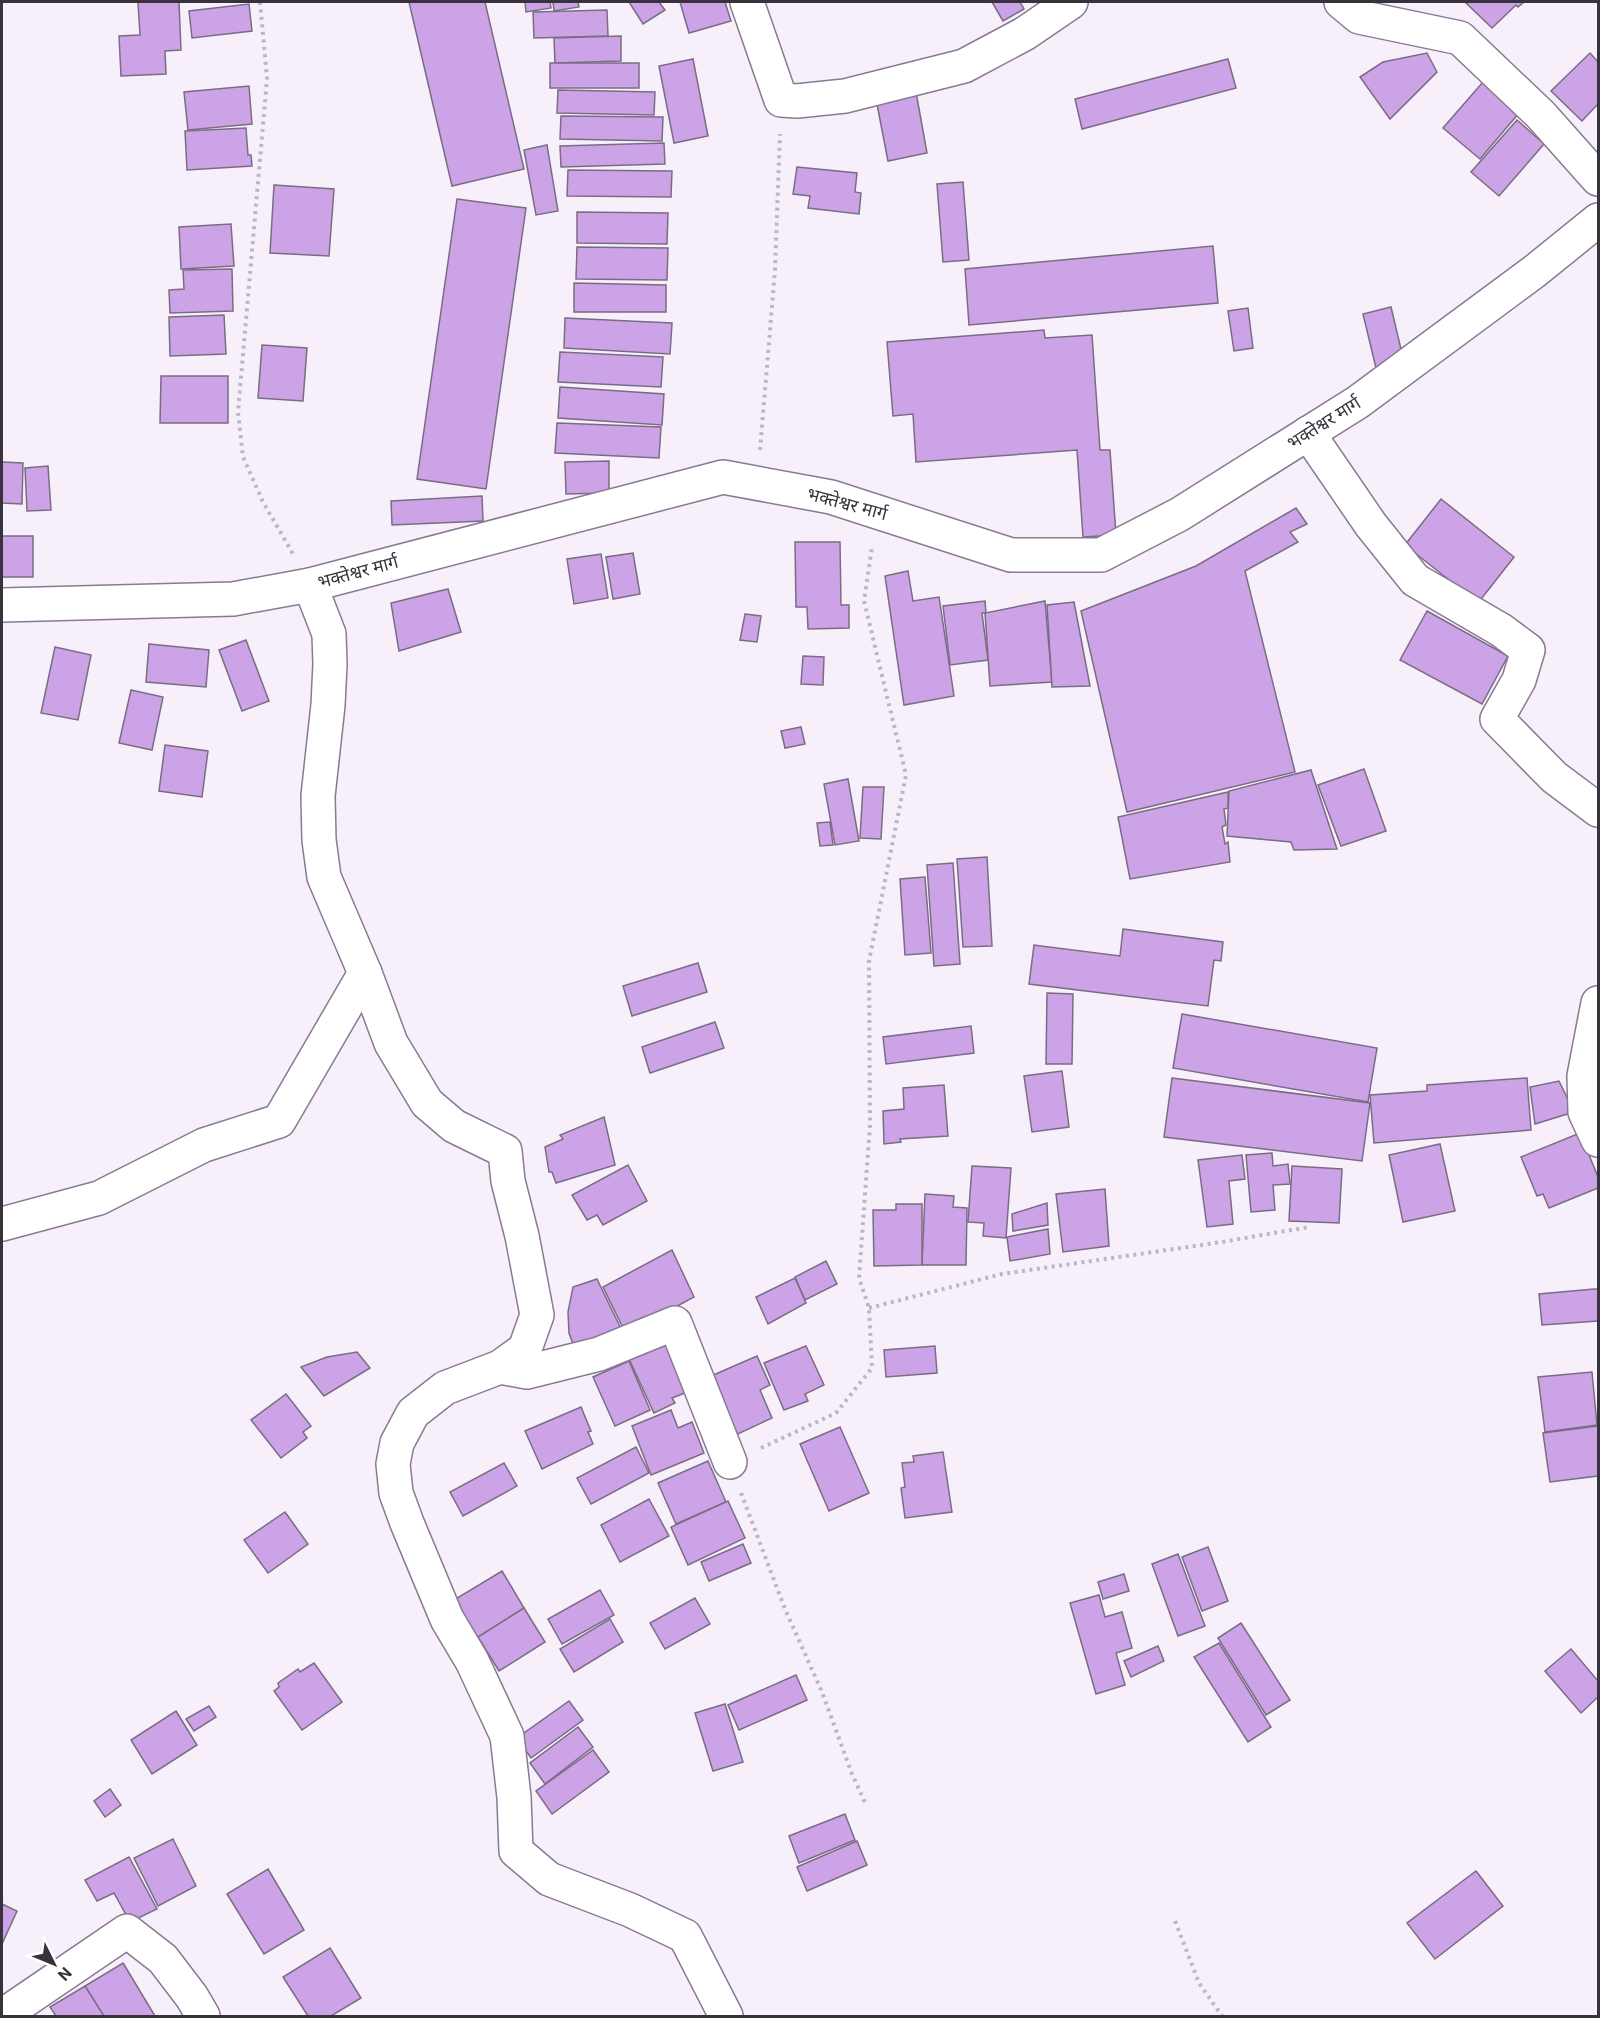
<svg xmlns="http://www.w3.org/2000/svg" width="1600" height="2018" viewBox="0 0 1600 2018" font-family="Roboto,'Noto Sans Devanagari',sans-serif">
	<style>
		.building { fill: #cca3e7; stroke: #7a6c83; stroke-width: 1.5 }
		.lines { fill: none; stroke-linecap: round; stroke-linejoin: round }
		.street-casing { stroke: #897a93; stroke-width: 36 }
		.path { stroke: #bcb6c0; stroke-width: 4; stroke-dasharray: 3 4.5; stroke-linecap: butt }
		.street { stroke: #fff; stroke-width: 33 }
		.labels { text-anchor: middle; stroke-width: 5; stroke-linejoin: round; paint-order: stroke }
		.street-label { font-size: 18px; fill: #38323c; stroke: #fff }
	</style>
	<rect width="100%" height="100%" fill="#f7f0fb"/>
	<g class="building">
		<path d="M138 2H179L181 50 165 51 166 74 121 76 119 36 140 35Z"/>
		<path d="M409 2H485L524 169 452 186Z"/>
		<path d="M525 2H550L551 8 526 12Z"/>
		<path d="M553 2H578L579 7 554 11Z"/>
		<path d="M629 2H659L665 10 643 24Z"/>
		<path d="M680 2H725L731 21 689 33Z"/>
		<path d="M992 2H1020L1024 9 1003 21Z"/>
		<path d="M1465 2H1524L1518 7 1516 5 1492 28Z"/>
		<path d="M249 4 252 31 192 38 189 11Z"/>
		<path d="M607 10 608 36 534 38 533 12Z"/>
		<path d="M621 36V61L555 63 554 38Z"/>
		<path d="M1427 53 1437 72 1390 119 1360 77 1383 62Z"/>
		<path d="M1590 53 1598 62V104L1582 121 1551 91Z"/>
		<path d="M693 59 708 136 674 143 659 66Z"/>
		<path d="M1228 59 1236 88 1082 129 1075 99Z"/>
		<rect x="550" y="63" width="89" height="25"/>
		<path d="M1483 82 1519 113 1480 159 1443 128Z"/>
		<path d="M249 86 252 124 188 130 184 92Z"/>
		<path d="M558 90 655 92 654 115 557 113Z"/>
		<path d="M916 92 927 153 888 161 876 99Z"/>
		<path d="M561 116 663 117 662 141 560 139Z"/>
		<path d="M1517 120 1544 144 1499 196 1471 172Z"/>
		<path d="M246 128 248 155H251L252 166 187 170 185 131Z"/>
		<path d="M664 143 665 164 561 167 560 146Z"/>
		<path d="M547 145 558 211 536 215 524 150Z"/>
		<path d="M797 167 857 173 855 192 861 193 859 214 808 208 810 196 793 194Z"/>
		<path d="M568 170 672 171 671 197 567 196Z"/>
		<path d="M963 182 969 260 943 262 937 184Z"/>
		<path d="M274 185 334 189 329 256 270 253Z"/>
		<path d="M457 199 526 208 486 489 417 479Z"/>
		<path d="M577 212 668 213 667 244 577 243Z"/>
		<path d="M231 224 234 266 181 269 179 227Z"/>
		<path d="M1213 246 1218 303 969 325 965 269Z"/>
		<path d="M577 247 668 248 667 280 576 279Z"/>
		<path d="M232 269 233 311 170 313 169 290 184 289 183 270Z"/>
		<path d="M574 283 666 285V312H574Z"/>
		<path d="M1391 307 1404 362 1376 368 1363 314Z"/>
		<path d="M1248 308 1253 348 1234 351 1228 311Z"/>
		<path d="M224 315 226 354 170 356 169 317Z"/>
		<path d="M565 318 672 323 670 354 564 348Z"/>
		<path d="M1044 330 1045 338 1092 335 1100 450H1110L1116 535 1083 537 1077 450 916 462 913 414 893 416 887 342Z"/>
		<path d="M262 345 307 348 303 401 258 398Z"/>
		<path d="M560 352 663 357 661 387 558 382Z"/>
		<path d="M161 376H228V423H160Z"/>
		<path d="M560 387 664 394 662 425 558 418Z"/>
		<path d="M557 423 661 427 659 458 555 453Z"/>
		<path d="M609 461V493L566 494 565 462Z"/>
		<path d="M2 462 23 463 22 504 2 503Z"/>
		<path d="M48 466 51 510 27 511 25 468Z"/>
		<path d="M482 496 483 521 392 525 391 501Z"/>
		<path d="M1441 499 1514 557 1478 603 1405 545Z"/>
		<path d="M1296 508 1307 524 1290 532 1298 542 1245 571 1295 772 1127 812 1081 611 1196 566Z"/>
		<rect x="2" y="536" width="31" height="41"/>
		<path d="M795 542H840L841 605H849V628L808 629 807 607H796Z"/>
		<path d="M633 553 640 594 613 599 606 557Z"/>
		<path d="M601 554 608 598 574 604 567 559Z"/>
		<path d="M908 571 913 601 939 597 954 696 904 705 885 576Z"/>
		<path d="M448 589 461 632 399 651 391 603Z"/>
		<path d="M985 601 986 613H982L988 660 950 665 943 606Z"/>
		<path d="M1045 601 1052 682 990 686 985 613Z"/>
		<path d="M1074 602 1090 686 1052 687 1047 605Z"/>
		<path d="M1427 611 1508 656 1482 704 1400 660Z"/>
		<path d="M745 614 761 616 757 642 740 640Z"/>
		<path d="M246 640 269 701 242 711 219 650Z"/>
		<path d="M149 644 209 650 206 687 146 682Z"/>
		<path d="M55 647 91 655 78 720 41 713Z"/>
		<path d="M803 656 824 657 823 685 801 684Z"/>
		<path d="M131 690 163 697 152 750 119 743Z"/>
		<path d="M801 727 805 744 785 748 781 731Z"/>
		<path d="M165 745 208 751 202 797 159 791Z"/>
		<path d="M1364 769 1386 831 1341 846 1318 785Z"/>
		<path d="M1311 770 1337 849 1294 850 1291 842 1227 836 1229 791Z"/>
		<path d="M848 779 859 841 835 845 824 784Z"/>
		<path d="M863 787H884L881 839 860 838Z"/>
		<path d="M1228 792V808L1224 809 1226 825 1222 827 1225 844 1228 842 1230 862 1130 879 1118 817Z"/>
		<path d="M830 822 833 845 820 846 817 823Z"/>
		<path d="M987 857 992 946 963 947 957 859Z"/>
		<path d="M953 863 960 964 934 966 927 865Z"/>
		<path d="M925 877 931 953 905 955 900 879Z"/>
		<path d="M1123 929 1223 942 1221 961 1214 960 1208 1006 1029 984 1034 945 1120 956Z"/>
		<path d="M698 963 707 992 632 1016 623 986Z"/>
		<path d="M1047 993 1073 994 1072 1064H1046Z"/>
		<path d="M1182 1014 1377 1048 1368 1102 1173 1068Z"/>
		<path d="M715 1022 724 1048 650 1073 642 1047Z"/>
		<path d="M971 1026 974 1053 886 1064 883 1037Z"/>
		<path d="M1062 1071 1069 1127 1032 1132 1024 1076Z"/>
		<path d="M1172 1078 1370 1103 1362 1161 1164 1137Z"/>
		<path d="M1527 1078 1531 1130 1374 1143 1370 1095 1427 1091V1085Z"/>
		<path d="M1559 1081 1574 1112 1535 1124 1530 1087Z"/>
		<path d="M944 1085 948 1136 900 1139 901 1142 884 1144 883 1111 904 1109 903 1088Z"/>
		<path d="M604 1117 615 1165 556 1183 552 1172H549L545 1147 563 1139 560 1135Z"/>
		<path d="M1580 1133 1598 1177V1188L1549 1208 1543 1194 1537 1196 1521 1157Z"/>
		<path d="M1440 1144 1455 1211 1403 1222 1389 1155Z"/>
		<path d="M1272 1153 1273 1166 1288 1164 1290 1184 1273 1185 1275 1210 1251 1212 1246 1155Z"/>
		<path d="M1242 1155 1245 1179 1229 1181 1233 1224 1207 1227 1198 1160Z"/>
		<path d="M628 1165 647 1201 603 1225 597 1215 587 1220 572 1195Z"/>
		<path d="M972 1166 1011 1168 1006 1238 983 1236 984 1223 968 1222Z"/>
		<path d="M1292 1166 1342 1169 1339 1223 1289 1221Z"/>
		<path d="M1105 1189 1109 1246 1063 1252 1056 1194Z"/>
		<path d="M925 1194 954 1196 953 1207 967 1208 966 1265H922Z"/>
		<path d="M1047 1203 1048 1225 1013 1231 1012 1214Z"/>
		<path d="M896 1204H922V1265L874 1266 873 1210H896Z"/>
		<path d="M1048 1229 1050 1254 1010 1261 1007 1237Z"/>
		<path d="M672 1250 694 1297 626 1334 603 1287Z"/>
		<path d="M826 1261 837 1284 805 1300 795 1277Z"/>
		<path d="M795 1278 806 1303 768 1324 756 1297Z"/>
		<path d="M597 1279 624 1335 576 1352 569 1333 568 1312 573 1287Z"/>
		<path d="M1594 1289H1598V1321L1542 1325 1539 1294Z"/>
		<path d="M667 1341 690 1391 672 1398 675 1403 654 1413 629 1359Z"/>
		<path d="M806 1346 824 1385 805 1394 808 1401 784 1410 764 1363Z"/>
		<path d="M935 1346 937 1373 886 1377 884 1350Z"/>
		<path d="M357 1352 370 1368 324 1396 301 1367 327 1357Z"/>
		<path d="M757 1356 770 1385 760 1390 772 1418 727 1439 702 1380Z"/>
		<path d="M629 1361 650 1410 615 1426 593 1377Z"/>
		<path d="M1592 1372 1597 1425 1545 1432 1538 1377Z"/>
		<path d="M286 1394 311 1426 303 1432 307 1438 281 1458 251 1420Z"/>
		<path d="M581 1407 591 1431 588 1432 593 1444 542 1469 525 1431Z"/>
		<path d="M671 1410 678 1428 692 1422 704 1453 651 1475 632 1426Z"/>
		<path d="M1598 1426V1476L1550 1482 1543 1433Z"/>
		<path d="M840 1427 869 1493 829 1511 800 1444Z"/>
		<path d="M636 1447 649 1473 591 1504 577 1478Z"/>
		<path d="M943 1452 952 1512 905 1518 901 1488 905 1487 902 1463 914 1462 913 1456Z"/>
		<path d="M708 1461 726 1502 676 1524 658 1483Z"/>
		<path d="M504 1463 517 1486 463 1516 450 1492Z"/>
		<path d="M649 1499 669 1536 620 1562 601 1525Z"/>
		<path d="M728 1501 745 1538 688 1565 671 1527Z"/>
		<path d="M285 1512 308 1544 268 1573 244 1540Z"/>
		<path d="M743 1544 751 1563 709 1581 701 1562Z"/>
		<path d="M1208 1547 1228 1601 1202 1611 1182 1557Z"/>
		<path d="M1178 1554 1205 1626 1178 1636 1152 1564Z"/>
		<path d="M502 1571 524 1608 472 1641 449 1603Z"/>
		<path d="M1124 1574 1129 1591 1103 1599 1098 1582Z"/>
		<path d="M600 1590 614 1615 562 1644 548 1619Z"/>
		<path d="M1099 1595 1105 1617 1122 1612 1132 1648 1116 1653 1125 1685 1096 1694 1070 1603Z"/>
		<path d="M695 1598 710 1624 665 1649 650 1623Z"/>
		<path d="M524 1608 545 1642 499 1671 478 1637Z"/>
		<path d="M610 1619 623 1642 574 1672 560 1649Z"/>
		<path d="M1241 1623 1290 1700 1266 1715 1218 1638Z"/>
		<path d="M1219 1643 1271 1727 1248 1742 1194 1657Z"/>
		<path d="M1158 1646 1164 1661 1131 1677 1124 1661Z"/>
		<path d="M1571 1649 1598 1681V1697L1581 1713 1545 1671Z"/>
		<path d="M314 1663 342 1702 302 1730 274 1691 279 1687 278 1683 298 1669 300 1672Z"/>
		<path d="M796 1675 807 1700 739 1730 728 1705Z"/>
		<path d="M569 1701 583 1720 531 1758 517 1738Z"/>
		<path d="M725 1704 743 1762 713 1771 695 1713Z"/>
		<path d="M209 1706 216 1717 194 1731 186 1719Z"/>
		<path d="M176 1711 197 1745 152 1774 131 1740Z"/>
		<path d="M578 1727 593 1747 545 1784 530 1763Z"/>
		<path d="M593 1750 609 1772 552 1814 536 1791Z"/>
		<path d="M110 1789 121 1805 105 1817 94 1801Z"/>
		<path d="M845 1814 855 1840 799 1863 789 1836Z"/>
		<path d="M173 1839 196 1886 158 1906 134 1858Z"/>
		<path d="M857 1841 867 1865 807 1891 797 1867Z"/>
		<path d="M129 1857 157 1909 130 1922 114 1893 97 1901 85 1880Z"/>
		<path d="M268 1869 304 1930 264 1954 227 1894Z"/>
		<path d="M1476 1871 1503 1906 1435 1959 1407 1923Z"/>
		<path d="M2 1904 17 1911 2 1944Z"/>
		<path d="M330 1948 361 1998 331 2016H308L283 1977Z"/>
		<path d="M123 1963 155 2016H103L85 1986Z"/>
		<path d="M85 1986 104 2016H56L50 2007Z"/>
	</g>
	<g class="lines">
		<defs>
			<g id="street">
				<path d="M747 2 781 100 797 101 845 96 964 66 1024 34 1071 2"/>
				<path d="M1341 2 1359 17 1460 38 1541 115 1598 179"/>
				<path d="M1308 433 1371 525 1415 580 1501 630 1528 650 1519 680 1497 719 1554 777 1598 810"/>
				<path d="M310 585 329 634 330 664 328 705 318 796 319 840 324 877 365 973 391 1043 427 1103 454 1126 505 1151 508 1181 522 1236 537 1315 525 1349 500 1367 445 1388 413 1413 397 1443 393 1464 396 1493 407 1523 447 1619 472 1661 507 1736 514 1797 516 1851 549 1879 630 1910 685 1936 726 2016"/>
				<path d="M2 605 233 599 310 585 723 477 831 497 1011 555H1101L1180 514 1358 402 1535 271 1598 220"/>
				<path d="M1598 1003 1584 1076 1585 1112 1598 1140"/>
				<path d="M2 1224 99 1198 204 1145 279 1121 365 973"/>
				<path d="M500 1367 527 1372 599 1354 675 1323 730 1462"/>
				<path d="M2 2016 127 1931 163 1959 192 1997 203 2016"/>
			</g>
		</defs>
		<use href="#street" class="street-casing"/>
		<g class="path">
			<path d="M260 2 267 79 238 412 243 457 263 502 293 554"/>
			<path d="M760 450 775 270 780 134"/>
			<path d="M869 1308 1002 1274 1222 1242 1309 1227"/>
			<path d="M761 1448 836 1413 872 1368 869 1308 859 1278 870 1125 869 961 906 775 864 601 872 547"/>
			<path d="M741 1493 785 1609 822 1692 852 1774 866 1805"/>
			<path d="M1175 1921 1199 1983 1222 2016"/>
		</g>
		<use href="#street" class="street"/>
	</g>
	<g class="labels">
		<g class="street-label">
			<text transform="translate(1324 423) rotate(-32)" y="6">भक्तेश्वर मार्ग</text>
			<text transform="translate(847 504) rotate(15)" y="6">भक्तेश्वर मार्ग</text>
			<text transform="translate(358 572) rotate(-15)" y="6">भक्तेश्वर मार्ग</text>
		</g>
	</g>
	<rect width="1600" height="2018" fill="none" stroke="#38323c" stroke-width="6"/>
	<g transform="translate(54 1964) rotate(133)" stroke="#ffffff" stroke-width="4.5" paint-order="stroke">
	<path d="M0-4.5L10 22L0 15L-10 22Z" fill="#38323c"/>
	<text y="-9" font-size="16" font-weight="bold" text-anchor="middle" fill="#38323c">N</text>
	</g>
</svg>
